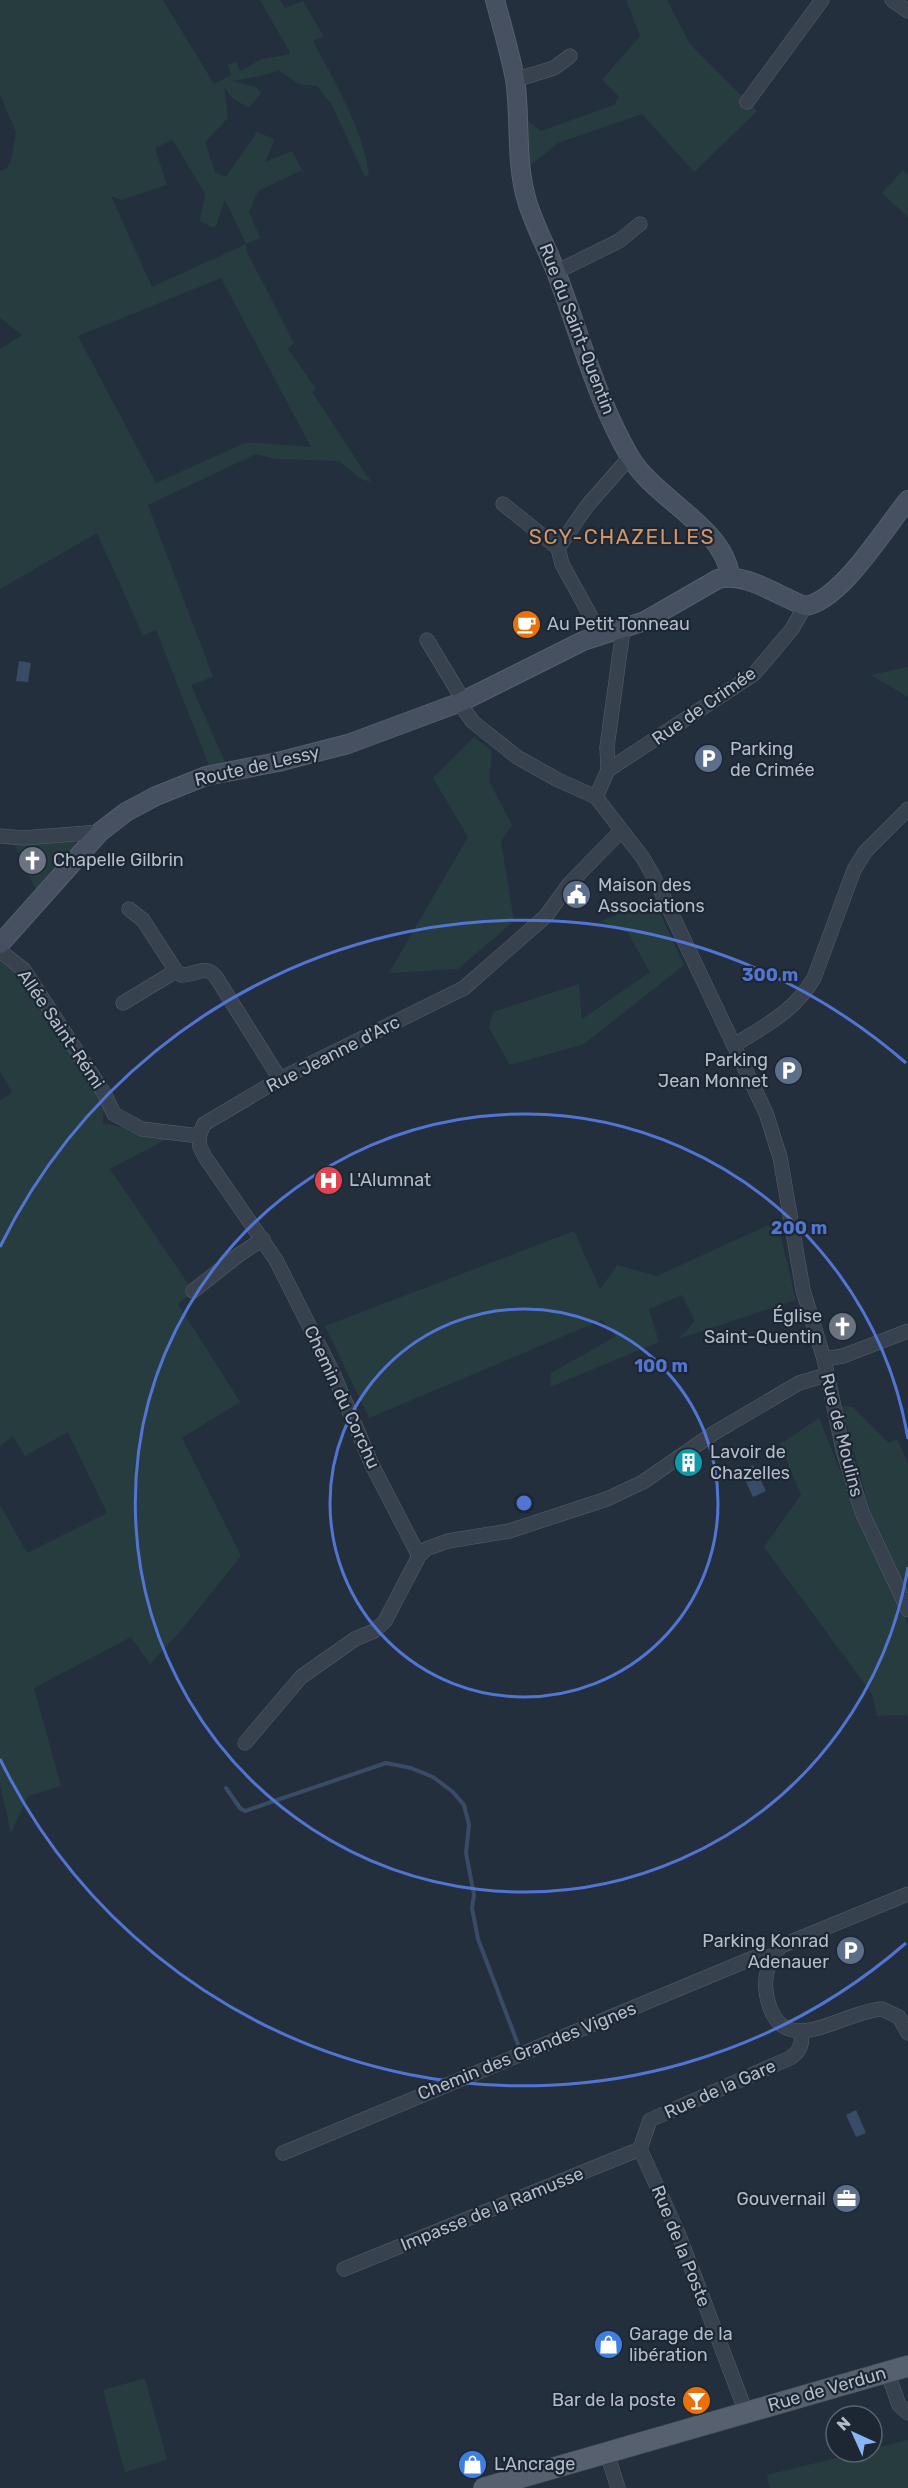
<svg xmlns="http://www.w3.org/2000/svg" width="908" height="2488" viewBox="0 0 908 2488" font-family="Rubik,sans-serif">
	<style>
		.green { fill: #263c3f; fill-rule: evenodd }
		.water { fill: #394c67 }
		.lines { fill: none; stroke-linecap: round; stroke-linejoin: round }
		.stream { stroke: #394c67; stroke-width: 4 }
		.street-casing { stroke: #565f6c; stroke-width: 15 }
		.secondary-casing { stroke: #565f6c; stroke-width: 20 }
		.primary-casing { stroke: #414a57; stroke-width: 22 }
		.street { stroke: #38414e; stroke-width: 14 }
		.secondary { stroke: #465061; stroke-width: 18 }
		.primary { stroke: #56606e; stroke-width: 21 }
		.ring { fill: none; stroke: #5274d3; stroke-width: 3 }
		.labels { text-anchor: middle; stroke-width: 4.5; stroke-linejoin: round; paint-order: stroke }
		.street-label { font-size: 18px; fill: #b4bcc9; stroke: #1d2633 }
		.poi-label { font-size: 18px; fill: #b4bcc9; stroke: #1d2633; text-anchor: start }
		.quarter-label { font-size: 21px; letter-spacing: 1.5px; fill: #d59563; stroke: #1d2633 }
		.centre { fill: #5274d3; stroke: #1d2633; stroke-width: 3 }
		.ring-label { font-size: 18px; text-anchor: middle; font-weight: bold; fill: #5274d3; stroke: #1d2633; stroke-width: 4.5; stroke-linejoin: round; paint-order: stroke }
	</style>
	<rect width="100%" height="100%" fill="#242f3e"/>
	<g class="green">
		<path d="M0 0H163L214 84 231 75 228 65 236 61 240 71 262 59 291 54 260 0H280L285 8 303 1 324 37 313 41C336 85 362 126 369 175L365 177 332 105 317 86 299 84 278 70 265 75 232 81 256 87 261 93 249 108 232 98 224 87 228 118 205 142 215 172 226 177 257 132 275 139 265 162 292 151 302 170 258 191 249 212 260 238 246 244 247 252 294 343 288 349 316 389 312 392 371 482 361 479 339 461 275 459 256 454 148 505 213 677 191 685 226 764 210 768 156 630 143 636 97 533 0 589V349L22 335 0 318V171L6 169 11 161 16 132 0 95ZM173 140 205 194 200 221 213 228 216 226 225 200 246 244 152 287 111 196 121 200 167 185 155 148ZM221 278 311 447 247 442 156 483 78 336Z"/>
		<path d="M626 0H667L690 44 757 111 694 172 642 114 558 143 528 167 529 122 541 131 614 105 619 97 602 80 640 36Z"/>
		<path d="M903 170 908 175V217L882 193Z"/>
		<path d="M908 667V697L871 675Z"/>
		<path d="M474 737 492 751 489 781 512 825 501 841 514 921 458 969 389 973 468 837 433 778Z"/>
		<path d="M72 839 77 845 38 894 13 842Z"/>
		<path d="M654 900 684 965 584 1044 510 1065 489 1028 493 1012 579 984 582 1019 650 972 628 933 601 921Z"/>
		<path d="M9 957 104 1093 103 1123 169 1138 110 1169 193 1291 178 1304 240 1402 182 1438 241 1556 183 1628 150 1664 131 1637 34 1688 61 1786 28 1796 11 1833 0 1785V1505L27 1553 107 1513 68 1432 25 1456 13 1436 0 1446V1101L12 1092 0 1071V962Z"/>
		<path d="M777 1221 796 1300 678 1339 695 1321 682 1295 649 1309 659 1342 550 1387 551 1373 616 1336 602 1320 369 1418 325 1326 574 1231 600 1289 617 1265 657 1276Z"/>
		<path d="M841 1406 853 1407 889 1443 897 1439 908 1463V1598L870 1511Z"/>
		<path d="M819 1418 857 1513 908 1624V1718L907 1715 877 1716 872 1694 764 1547 801 1495 780 1444Z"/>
		<path d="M145 2378 167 2460 125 2472 103 2390Z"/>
		<path d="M908 2440V2488H770L767 2475 860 2452H872V2449Z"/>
	</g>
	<g class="water">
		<path d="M19 661 31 663 28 682 16 681Z"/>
		<path d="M753 1465 766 1491 753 1497 741 1471Z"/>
		<path d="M856 2110 866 2133 856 2137 846 2115Z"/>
	</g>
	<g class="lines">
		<path class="stream" d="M226 1788 240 1808 245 1811 386 1763 411 1768 433 1777 453 1792 464 1805 469 1825 466 1853 474 1895 472 1908 478 1939 519 2047"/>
		<defs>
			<g id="street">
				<path d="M892 0 908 11"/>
				<path d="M515 80 554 68 570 56"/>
				<path d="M747 102 822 0"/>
				<path d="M556 272 619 241 640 224"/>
				<path d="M503 504 558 548"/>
				<path d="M601 635 562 564 558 548 587 506 630 457"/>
				<path d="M427 640 459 693 465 711 473 722 517 757 558 780 596 797 643 858 655 879 766 1113 780 1157 803 1290 824 1359 843 1450 862 1512 908 1610"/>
				<path d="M608 770 607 747 623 630"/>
				<path d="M596 797 608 770 754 674 792 629 805 606"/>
				<path d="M0 836 23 838 100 832"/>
				<path d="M129 909 143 920 176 971 181 975C196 976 204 963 216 977L280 1079"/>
				<path d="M0 951 24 970 104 1093 114 1114 142 1129 199 1136"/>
				<path d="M123 1003 176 971"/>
				<path d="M734 1045C765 1026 795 1011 814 978L854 870 865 852 908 809"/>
				<path d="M193 1291 240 1254 263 1239"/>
				<path d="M824 1359 843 1356 908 1331"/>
				<path d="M419 1556 372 1465 333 1373 276 1260 205 1157 200 1147 199 1136 204 1124 280 1079 464 988 546 916 570 883 621 831"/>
				<path d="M245 1743 301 1677 355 1639 374 1631 385 1621 419 1556 426 1549 448 1541 509 1531 607 1499 643 1482 714 1433 799 1383 826 1375"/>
				<path d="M908 1894 781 1946C768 1960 763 1978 767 1997 781 2064 842 2011 882 2009L899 2017 908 2033"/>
				<path d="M640 2149 678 2233 746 2412"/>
				<path d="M640 2149 650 2120 790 2058C800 2052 803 2043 801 2032"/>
				<path d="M283 2153 753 1958 772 1956"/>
				<path d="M344 2269 640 2149"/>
				<path d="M887 2371 899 2405 908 2413"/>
				<path d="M607 2453 618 2488"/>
			</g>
			<g id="secondary">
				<path d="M495 0C502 26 510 53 515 79 521 119 515 161 527 201 534 225 547 248 556 272 580 334 596 399 630 457 655 499 724 527 730 576"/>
				<path d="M0 944 100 832 126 812 156 796 206 776 278 762 348 744 461 702 583 641 645 621 718 579C746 572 778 596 805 606 841 601 885 528 908 500"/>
			</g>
			<path id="primary" d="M484 2488 908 2366"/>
		</defs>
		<use href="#street" class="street-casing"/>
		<use href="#secondary" class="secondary-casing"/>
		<use href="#primary" class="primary-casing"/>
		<use href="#street" class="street"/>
		<use href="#secondary" class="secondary"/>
		<use href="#primary" class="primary"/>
	</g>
	<g class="ring">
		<circle cx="524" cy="1503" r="194"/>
		<path d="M908 1567A389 389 0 1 1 908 1439"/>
		<path d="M906 1943A583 583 0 0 1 0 1759M0 1247A583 583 0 0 1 906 1063"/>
	</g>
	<defs>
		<symbol id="cafe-disc" viewBox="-11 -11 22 22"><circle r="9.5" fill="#e8710a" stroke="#1d2633"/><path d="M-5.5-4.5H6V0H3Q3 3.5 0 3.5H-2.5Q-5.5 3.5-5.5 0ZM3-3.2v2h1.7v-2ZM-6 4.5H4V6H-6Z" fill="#fff"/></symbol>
		<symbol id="parking-disc" viewBox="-11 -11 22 22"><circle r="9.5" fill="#5c6f8a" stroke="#1d2633"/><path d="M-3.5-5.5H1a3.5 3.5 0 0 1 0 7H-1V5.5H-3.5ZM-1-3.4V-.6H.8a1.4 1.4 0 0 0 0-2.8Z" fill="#fff"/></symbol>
		<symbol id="church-disc" viewBox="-11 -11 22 22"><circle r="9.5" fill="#6b7280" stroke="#1d2633"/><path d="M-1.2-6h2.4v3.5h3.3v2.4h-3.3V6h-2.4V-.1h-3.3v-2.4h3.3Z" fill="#fff"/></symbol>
		<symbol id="civic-disc" viewBox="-11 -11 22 22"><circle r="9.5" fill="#5c6f8a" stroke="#1d2633"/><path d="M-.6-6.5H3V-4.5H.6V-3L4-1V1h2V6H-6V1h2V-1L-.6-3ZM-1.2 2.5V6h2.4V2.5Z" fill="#fff"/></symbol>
		<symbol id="hospital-disc" viewBox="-11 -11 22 22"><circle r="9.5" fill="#e0444e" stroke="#1d2633"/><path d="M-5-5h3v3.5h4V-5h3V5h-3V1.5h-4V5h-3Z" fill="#fff"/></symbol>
		<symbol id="building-disc" viewBox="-11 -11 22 22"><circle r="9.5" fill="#0f9aa8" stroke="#1d2633"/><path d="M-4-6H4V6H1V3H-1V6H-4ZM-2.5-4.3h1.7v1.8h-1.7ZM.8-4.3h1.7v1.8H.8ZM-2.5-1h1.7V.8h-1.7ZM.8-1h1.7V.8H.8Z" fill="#fff"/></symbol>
		<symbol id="office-disc" viewBox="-11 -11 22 22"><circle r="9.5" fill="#5c6f8a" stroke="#1d2633"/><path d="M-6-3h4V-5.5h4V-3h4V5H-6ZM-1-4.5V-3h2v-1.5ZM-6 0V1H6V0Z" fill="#fff"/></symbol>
		<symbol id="shop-disc" viewBox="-11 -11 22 22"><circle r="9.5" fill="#3f7fe0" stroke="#1d2633"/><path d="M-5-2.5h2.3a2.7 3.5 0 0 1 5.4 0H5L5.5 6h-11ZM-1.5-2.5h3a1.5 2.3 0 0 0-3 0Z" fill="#fff"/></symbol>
		<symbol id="bar-disc" viewBox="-11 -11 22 22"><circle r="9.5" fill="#e8710a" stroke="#1d2633"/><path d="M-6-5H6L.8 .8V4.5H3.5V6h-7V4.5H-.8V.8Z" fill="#fff"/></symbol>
	</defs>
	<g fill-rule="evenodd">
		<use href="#cafe-disc" x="510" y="608" width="33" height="33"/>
		<use href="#parking-disc" x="692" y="742" width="33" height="33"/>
		<use href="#church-disc" x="16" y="844" width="33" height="33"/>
		<use href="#civic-disc" x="560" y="878" width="33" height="33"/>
		<use href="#parking-disc" x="772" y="1054" width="33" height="33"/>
		<use href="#hospital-disc" x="312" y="1164" width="33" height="33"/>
		<use href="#church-disc" x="826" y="1310" width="33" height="33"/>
		<use href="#building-disc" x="672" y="1446" width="33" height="33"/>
		<use href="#parking-disc" x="834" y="1934" width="33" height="33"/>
		<use href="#office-disc" x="830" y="2182" width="33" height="33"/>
		<use href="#shop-disc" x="592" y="2328" width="33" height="33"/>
		<use href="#bar-disc" x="680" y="2384" width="33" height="33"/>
		<use href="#shop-disc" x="456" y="2448" width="33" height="33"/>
	</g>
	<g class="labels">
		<g class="street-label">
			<text transform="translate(577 329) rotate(69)" y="6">Rue du Saint-Quentin</text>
			<text transform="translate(704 706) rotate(-35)" y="6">Rue de Crimée</text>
			<text transform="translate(257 766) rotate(-13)" y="6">Route de Lessy</text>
			<text transform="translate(61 1029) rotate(56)" y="6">Allée Saint-Rémi</text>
			<text transform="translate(333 1054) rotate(-27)" y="6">Rue Jeanne d'Arc</text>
			<text transform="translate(342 1397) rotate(65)" y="6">Chemin du Corchu</text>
			<text transform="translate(842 1435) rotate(76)" y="6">Rue de Moulins</text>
			<text transform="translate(527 2051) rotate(-22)" y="6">Chemin des Grandes Vignes</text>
			<text transform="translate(720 2089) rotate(-24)" y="6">Rue de la Gare</text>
			<text transform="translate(492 2209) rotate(-22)" y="6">Impasse de la Ramusse</text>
			<text transform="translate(681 2246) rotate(68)" y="6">Rue de la Poste</text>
			<text transform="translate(827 2389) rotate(-16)" y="6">Rue de Verdun</text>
		</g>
		<g class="poi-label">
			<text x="547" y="630">Au Petit Tonneau</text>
			<text x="730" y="755">Parking<tspan x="730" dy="21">de Crimée</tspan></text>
			<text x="53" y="866">Chapelle Gilbrin</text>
			<text x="598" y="891">Maison des<tspan x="598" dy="21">Associations</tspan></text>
			<text x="768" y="1066" text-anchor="end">Parking<tspan x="768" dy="21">Jean Monnet</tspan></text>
			<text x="349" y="1186">L'Alumnat</text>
			<text x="822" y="1322" text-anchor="end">Église<tspan x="822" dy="21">Saint-Quentin</tspan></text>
			<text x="710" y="1458">Lavoir de<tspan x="710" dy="21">Chazelles</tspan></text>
			<text x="829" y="1947" text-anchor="end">Parking Konrad<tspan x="829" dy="21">Adenauer</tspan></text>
			<text x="826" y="2205" text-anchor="end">Gouvernail</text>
			<text x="629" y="2340">Garage de la<tspan x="629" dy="21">libération</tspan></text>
			<text x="676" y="2406" text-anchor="end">Bar de la poste</text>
			<text x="494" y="2470">L'Ancrage</text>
		</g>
		<g class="quarter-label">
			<text x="622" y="544">SCY-CHAZELLES</text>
		</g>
	</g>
	<circle cx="524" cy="1503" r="9" class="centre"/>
	<g class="ring-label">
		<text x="770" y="981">300 m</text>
		<text x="799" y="1234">200 m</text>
		<text x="661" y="1372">100 m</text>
	</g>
	<g transform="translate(854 2434) rotate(315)"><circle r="28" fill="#1d2633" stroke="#59626f" stroke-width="1.5"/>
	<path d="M0-4.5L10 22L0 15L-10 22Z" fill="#8ab4f8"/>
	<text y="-9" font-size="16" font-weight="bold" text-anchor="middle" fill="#b4bcc9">N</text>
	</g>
</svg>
